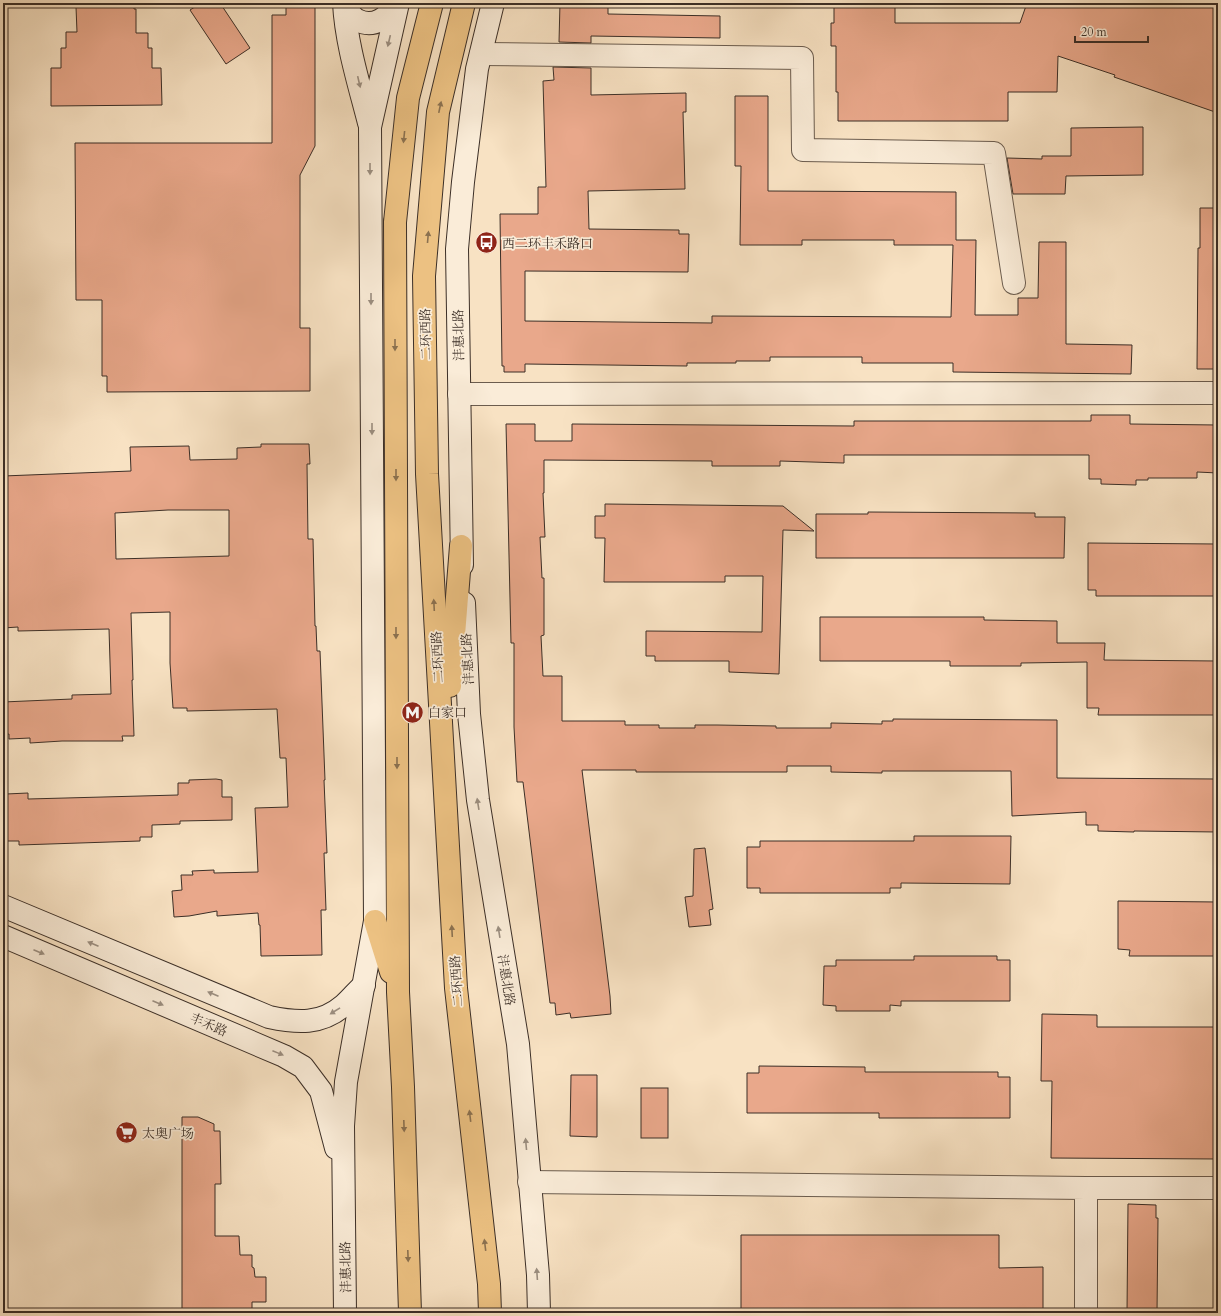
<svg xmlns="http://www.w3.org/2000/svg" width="1221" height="1316" viewBox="0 0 1221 1316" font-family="Cardo,'Noto Serif SC',serif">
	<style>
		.building { fill: #e9a88b; stroke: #3c2f27; fill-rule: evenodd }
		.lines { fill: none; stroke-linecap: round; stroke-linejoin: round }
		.street-casing { stroke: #6b5c4e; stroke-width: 24 }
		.secondary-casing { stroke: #3c2f27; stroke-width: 24 }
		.highway-casing { stroke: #3c2f27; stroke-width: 24 }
		.street { stroke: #faecd8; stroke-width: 22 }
		.secondary { stroke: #faecd8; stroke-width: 22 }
		.highway { stroke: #ecc182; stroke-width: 22 }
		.highway-bridge-casing { stroke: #3c2f27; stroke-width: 24; stroke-linecap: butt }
		.highway-bridge { stroke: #ecc182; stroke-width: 22 }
		.oneway { fill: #9b8e80 }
		.oneway2 { fill: #8b7150 }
		.labels { text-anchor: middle; stroke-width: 3.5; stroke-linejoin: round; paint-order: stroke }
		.poi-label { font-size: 13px; fill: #3c2f27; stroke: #faecd8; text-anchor: start }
		.street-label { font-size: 13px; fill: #3c2f27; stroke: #faecd8 }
	</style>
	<rect width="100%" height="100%" fill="#f8e2c3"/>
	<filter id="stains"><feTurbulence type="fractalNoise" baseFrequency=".005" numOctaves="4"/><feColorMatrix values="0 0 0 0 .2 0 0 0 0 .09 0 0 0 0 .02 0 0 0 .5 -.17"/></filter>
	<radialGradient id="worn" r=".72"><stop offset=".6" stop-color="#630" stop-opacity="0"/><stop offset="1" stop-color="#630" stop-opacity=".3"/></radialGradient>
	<g class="building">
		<path d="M78 3H134V9H136V33H148V48H152V68H161L162 105 51 106V68H61V48H66V32H77L76 7H78Z"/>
		<path d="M201 3H220L250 48 226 64 190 10Z"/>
		<path d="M286 3H315V146L300 175V328H310V391L107 392V376H102V300H76L75 143H272V15H286Z"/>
		<path d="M560 3H608V14L720 16V38L591 36V43L559 42Z"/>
		<path d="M834 3H895V23H1020L1027 3H1218V113L1114 77 1115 75 1058 56 1057 92H1008V121H838V92H836V46H831V23H834Z"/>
		<path d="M553 67 591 68V95L686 93V112H683L685 189 588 191 589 229 679 230V234H689L688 272 525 271V321L712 323V316L951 317 953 245H894V240H802V245H740L741 166H735V96H768V191L956 192V240H976L975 315H1018V298H1038L1039 242H1066V344L1132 345 1131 374 953 372V363H862V357H770V361H736V363H687V366L525 364V372H504V366H502L500 214H538V187H546L543 81 554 80Z"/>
		<path d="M1143 127V175L1066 176 1065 194H1013L1007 158 1042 159V156H1071V128Z"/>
		<path d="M1200 208H1218V369H1197L1198 248H1200Z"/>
		<path d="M1091 415H1130V424L1218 425V473L1197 472V478H1148V480H1136V485L1101 484V479H1089V455H844V463L780 461V466H712V461L544 460V493H543L545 537H540L542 578H544V635L541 636 543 676H562V721H625V725H659V728H695V725H717L776 726V728H831V723L882 724V721H893V719L1057 720V778L1218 779V832L1134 831V832L1098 831V825H1086V812L1012 816 1011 771H882V773L831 772V766H787V772H636V770H582L610 996 611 1014 571 1018 570 1013 556 1015 555 1003H550L523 782H517L514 727V643H511L506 424H535V441H572V424L854 426V421H1091Z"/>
		<path d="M261 444H309L310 464H307L308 539H313L315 626H316L317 651H320L325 780H324L327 853H324L326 910H321L322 955 261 956 260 925H259L258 913 217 916V911L189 916 174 917 172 891 182 890 181 875H193L192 871 214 870V873L258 872 255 808 288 807 286 758H280L277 709 187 711V708H173L170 663V612L131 613 133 680H132L134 736H122L123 741H62L30 743V738L9 739V734L3 735V702L72 699V695L111 694 109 629 18 631V627L3 628V549H6L3 519V476L131 471 130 447 189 446 190 460 237 459V448L261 447ZM168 510H229V556L116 559 115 513Z"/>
		<path d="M605 504 783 506 814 531 783 530 779 674 729 672V661H655V656H646V631L762 632 763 576H725V582H604L605 538H595V516H605Z"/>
		<path d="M868 512 1035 513V517H1065L1064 558H816V514H868Z"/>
		<path d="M1088 543 1218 544V596H1096V590H1088Z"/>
		<path d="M820 617H984V620L1057 621V643H1105L1104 660 1218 661V715H1098L1099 708H1087V662L1021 663V666H950V661H820Z"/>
		<path d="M216 779 222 780V797H232V820L180 821V824L152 825V837H140V841L19 845V841H7L6 794 28 793V799L178 795V783H189V780Z"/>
		<path d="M914 836H1011L1010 884 901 883V888H890V893H760V888H747V847H760V841H914Z"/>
		<path d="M705 848 713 909 709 910 711 925 689 927 685 897 693 896 694 849Z"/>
		<path d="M1118 901 1218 902V956H1129L1130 950 1118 949Z"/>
		<path d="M914 956H997V960H1010V1001H901V1006L890 1005V1011H836V1006L823 1005 824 966H836V960H914Z"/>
		<path d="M1042 1014 1097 1015V1027H1218V1159L1051 1158 1052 1081H1041Z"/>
		<path d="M759 1066 865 1067V1072H998V1077H1010V1118H879V1113H747V1073H759Z"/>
		<path d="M571 1075H597V1137L570 1136Z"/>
		<rect x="641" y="1088" width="27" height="50"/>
		<path d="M182 1117H198L214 1124V1131H220L221 1184H215V1236H239L240 1255H252V1267L254 1268 255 1277H266V1302H252V1313H182Z"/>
		<path d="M1128 1204 1156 1205V1218H1158L1157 1313H1127Z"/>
		<path d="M741 1235H999V1268L1043 1267V1313H741Z"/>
	</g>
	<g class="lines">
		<defs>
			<g id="street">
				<path d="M481 54 802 58 803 150 994 153 1014 283"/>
				<path d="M459 394 1218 393"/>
				<path d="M529 1182 1086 1188V1313"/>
				<path d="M1086 1188H1218"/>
			</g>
			<g id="secondary">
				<path d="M344 3C346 43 359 84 369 123"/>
				<path d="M344 3C347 9 351 17 357 20 374 29 389 17 396 3"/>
				<path d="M462 565 457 249 463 182 477 69 493 3"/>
				<path d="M464 603 469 714 478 800 518 1044 538 1275 539 1313"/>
				<path d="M3 906 269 1017C297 1023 321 1025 344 1005 351 999 357 991 364 985"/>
				<path d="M3 936 284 1056 303 1067 321 1091 336 1148"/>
				<path d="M345 1313 343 1126 346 1082 375 921 370 127 398 3"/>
			</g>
			<g id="highway">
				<path d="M464 3 438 112 424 276 427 474 456 988 489 1284 490 1313"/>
				<path d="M395 222 398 992 403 1087 410 1313"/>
				<path d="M450 686 461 546"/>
				<path d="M375 921 391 972"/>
			</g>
		</defs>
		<use href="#street" class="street-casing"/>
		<use href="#secondary" class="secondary-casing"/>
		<use href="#highway" class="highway-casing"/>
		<use href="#street" class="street"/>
		<use href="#secondary" class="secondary"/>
		<use href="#highway" class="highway"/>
		<defs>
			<path id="highway-bridge" d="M395 222 408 98 432 3"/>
		</defs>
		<use href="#highway-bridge" class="highway-bridge-casing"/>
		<use href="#highway-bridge" class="highway-bridge"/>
	</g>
	<defs><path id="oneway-solid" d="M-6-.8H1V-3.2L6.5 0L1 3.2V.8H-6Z"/></defs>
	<g class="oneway">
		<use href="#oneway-solid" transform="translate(389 41) rotate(103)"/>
		<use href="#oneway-solid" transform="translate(359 82) rotate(77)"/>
		<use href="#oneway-solid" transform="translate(370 169) rotate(90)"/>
		<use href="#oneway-solid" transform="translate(371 299) rotate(90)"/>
		<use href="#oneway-solid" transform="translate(372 429) rotate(90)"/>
		<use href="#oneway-solid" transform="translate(478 804) rotate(-99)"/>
		<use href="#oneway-solid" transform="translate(499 932) rotate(-99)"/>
		<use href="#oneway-solid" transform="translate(93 944) rotate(-157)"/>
		<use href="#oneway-solid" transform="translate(39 952) rotate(23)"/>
		<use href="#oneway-solid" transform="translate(213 994) rotate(-157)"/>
		<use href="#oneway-solid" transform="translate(158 1003) rotate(23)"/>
		<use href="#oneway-solid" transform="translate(335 1011) rotate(148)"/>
		<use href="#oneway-solid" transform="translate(278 1053) rotate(22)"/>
		<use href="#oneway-solid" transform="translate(526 1144) rotate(-95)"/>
		<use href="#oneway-solid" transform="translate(537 1274) rotate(-94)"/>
	</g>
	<g class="oneway2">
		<use href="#oneway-solid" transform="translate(440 107) rotate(-78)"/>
		<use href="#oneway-solid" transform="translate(404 137) rotate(96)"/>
		<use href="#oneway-solid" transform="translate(428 237) rotate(-85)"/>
		<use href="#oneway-solid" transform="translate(395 345) rotate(90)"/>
		<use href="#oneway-solid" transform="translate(396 475) rotate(90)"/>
		<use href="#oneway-solid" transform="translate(434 605) rotate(-93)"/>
		<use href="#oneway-solid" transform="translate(396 633) rotate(90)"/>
		<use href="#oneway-solid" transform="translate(397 763) rotate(90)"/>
		<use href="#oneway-solid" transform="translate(452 931) rotate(-93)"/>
		<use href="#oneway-solid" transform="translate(470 1116) rotate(-97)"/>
		<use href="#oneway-solid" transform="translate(404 1126) rotate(88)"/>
		<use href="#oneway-solid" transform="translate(485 1245) rotate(-97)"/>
		<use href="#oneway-solid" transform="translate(408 1256) rotate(88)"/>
	</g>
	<defs>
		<symbol id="bus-disc" viewBox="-11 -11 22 22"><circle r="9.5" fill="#8f2418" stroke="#faecd8"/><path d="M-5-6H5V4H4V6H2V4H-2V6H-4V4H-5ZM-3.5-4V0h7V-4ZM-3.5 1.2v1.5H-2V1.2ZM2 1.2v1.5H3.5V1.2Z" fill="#fff"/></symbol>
		<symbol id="metro-disc" viewBox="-11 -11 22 22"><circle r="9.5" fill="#8f2418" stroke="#faecd8"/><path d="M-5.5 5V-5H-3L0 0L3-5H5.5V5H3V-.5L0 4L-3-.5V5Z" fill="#fff"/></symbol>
		<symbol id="supermarket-disc" viewBox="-11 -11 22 22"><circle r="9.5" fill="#8f2418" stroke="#faecd8"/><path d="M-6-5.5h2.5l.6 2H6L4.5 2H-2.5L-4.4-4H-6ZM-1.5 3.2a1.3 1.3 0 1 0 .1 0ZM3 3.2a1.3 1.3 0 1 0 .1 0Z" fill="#fff"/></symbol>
	</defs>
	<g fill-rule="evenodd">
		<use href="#bus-disc" x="474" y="230" width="25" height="25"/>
		<use href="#metro-disc" x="400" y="700" width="25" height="25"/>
		<use href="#supermarket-disc" x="114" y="1120" width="25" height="25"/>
	</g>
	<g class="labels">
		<g class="poi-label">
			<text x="502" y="248">西二环丰禾路口</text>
			<text x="428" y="717">白家口</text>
			<text x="142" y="1138">太奥广场</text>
		</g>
		<g class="street-label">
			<text transform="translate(425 334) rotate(-91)" y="5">二环西路</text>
			<text transform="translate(458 335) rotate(-91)" y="5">沣惠北路</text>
			<text transform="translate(437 657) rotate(-93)" y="5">二环西路</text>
			<text transform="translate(467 659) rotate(-93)" y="5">沣惠北路</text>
			<text transform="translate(507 980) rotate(81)" y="5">沣惠北路</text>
			<text transform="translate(456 981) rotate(-94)" y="5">二环西路</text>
			<text transform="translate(209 1024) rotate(23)" y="5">丰禾路</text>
			<text transform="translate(345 1267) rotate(-91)" y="5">沣惠北路</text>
		</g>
	</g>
	<rect width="1221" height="1316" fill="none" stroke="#f8e2c3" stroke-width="16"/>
	<rect x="4" y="4" width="1213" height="1308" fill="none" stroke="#3c2f27" stroke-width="2"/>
	<rect x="8" y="8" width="1205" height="1300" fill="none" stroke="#3c2f27"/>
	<path d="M1075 36v6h73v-6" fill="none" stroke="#3c2f27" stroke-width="2"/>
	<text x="1081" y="36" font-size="12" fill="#3c2f27" stroke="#faecd8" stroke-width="3" paint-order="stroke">20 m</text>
	<rect width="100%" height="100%" filter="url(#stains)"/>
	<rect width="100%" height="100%" fill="url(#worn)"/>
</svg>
